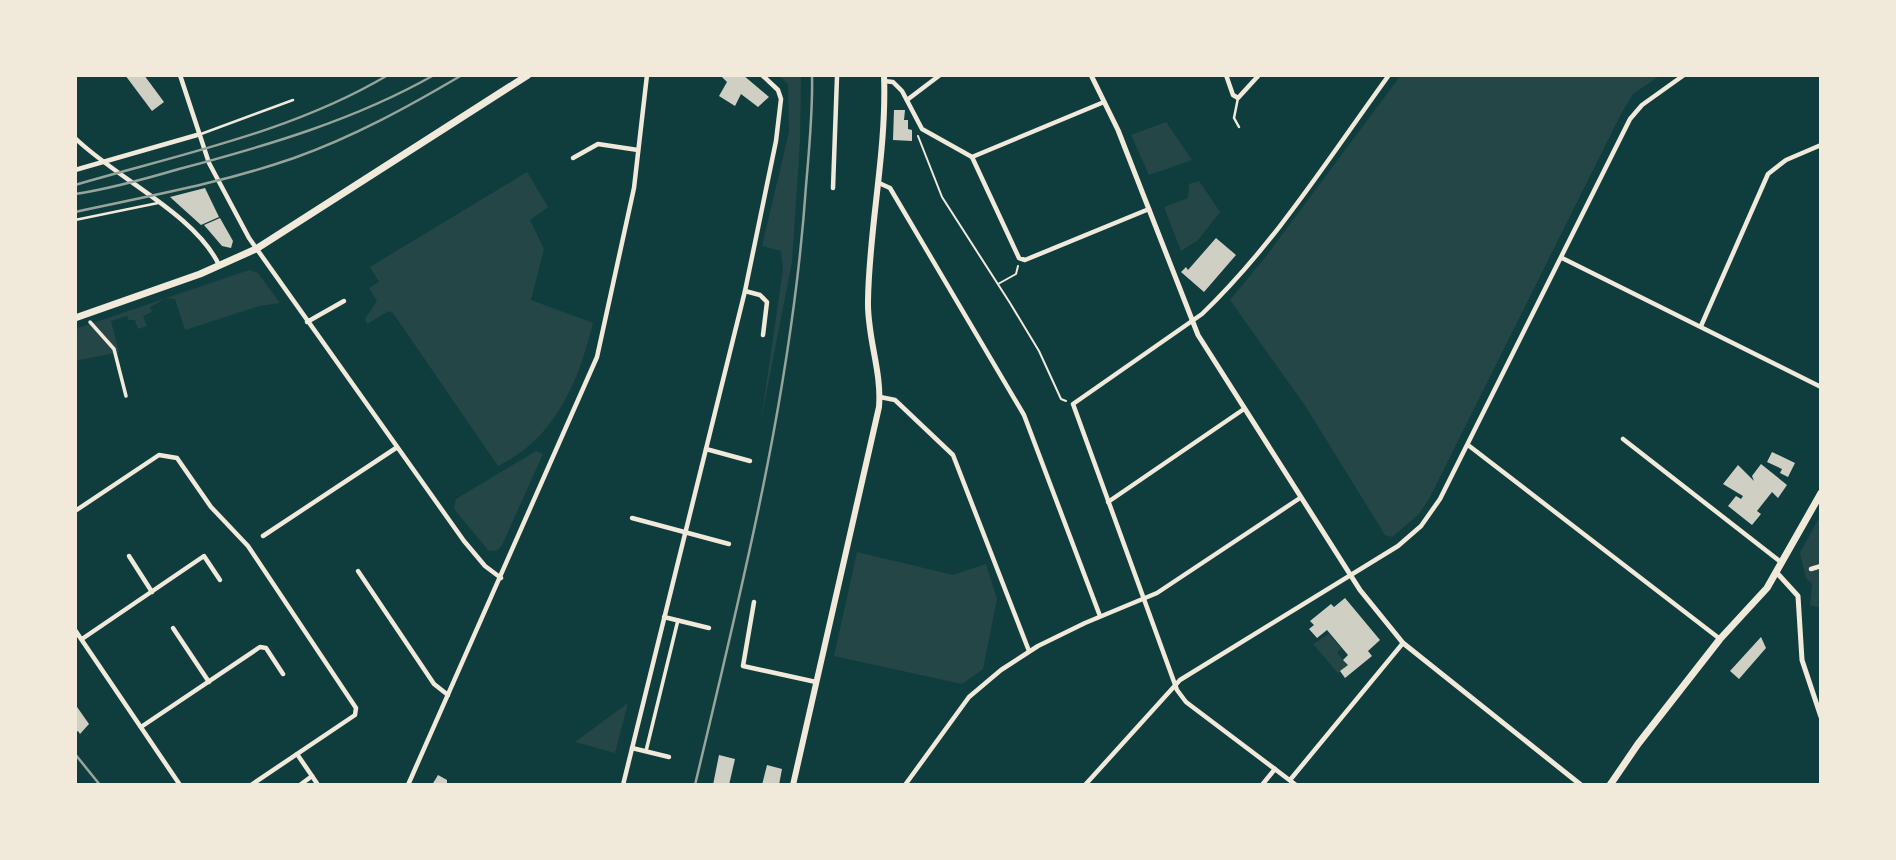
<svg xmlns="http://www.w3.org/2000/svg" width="1896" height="860" viewBox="0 0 1896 860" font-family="'Crimson Pro',serif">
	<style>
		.green { fill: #244646 }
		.building { fill: #cfcfc3 }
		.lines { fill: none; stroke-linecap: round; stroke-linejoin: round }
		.path { stroke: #f1e9da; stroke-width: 2 }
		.service { stroke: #f1e9da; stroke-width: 2.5 }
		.pedestrian { stroke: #f1e9da; stroke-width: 3.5 }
		.minor { stroke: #f1e9da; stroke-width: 4.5 }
		.tertiary { stroke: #f1e9da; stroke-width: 5 }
		.secondary { stroke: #f1e9da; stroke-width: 6 }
		.primary { stroke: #f1e9da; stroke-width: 7 }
		.rail { stroke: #97a49c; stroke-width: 2.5 }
	</style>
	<rect width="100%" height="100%" fill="#0f3d3e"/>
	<g class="green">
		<path d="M778 75H801L800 142 792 262 761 420 783 270 781 251 762 246 789 132 788 84Z"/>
		<path d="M1401 75H1661L1633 94 1621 114 1429 499 1418 515 1392 537 1385 535 1306 407 1230 300 1264 259Z"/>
		<path d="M1166 122 1192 160 1149 175 1131 135Z"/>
		<path d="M527 172 548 207 530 220 544 249 531 300 593 323C579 380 556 438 498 466L393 313 389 311 367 324 365 319 377 301 369 288 379 282 370 267Z"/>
		<path d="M1199 181 1220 212 1198 240 1181 251 1164 207 1188 198 1189 184Z"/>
		<path d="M249 270 258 273 280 303 259 306 185 330 175 299 166 298 150 307 152 312 143 316 147 326 138 329 135 320H129L127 316 111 321 119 352 75 361V329Z"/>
		<path d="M536 451 543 454 502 545 498 550 489 551 454 509 456 499Z"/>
		<path d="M1821 514V608L1810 605 1812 584 1806 578 1800 553Z"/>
		<path d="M857 552 953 575 986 564 997 599 983 669 962 684 834 656Z"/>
		<path d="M1329 634 1341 648 1337 653 1348 665 1338 673 1313 644Z"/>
		<path d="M628 703 615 753 575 742Z"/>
	</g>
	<g class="building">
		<path d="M125 75H144L164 102 152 111Z"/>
		<path d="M720 75H743L769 97 758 107 741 94 735 106 719 96 727 82Z"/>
		<path d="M894 110H905L904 120H908V129L912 130V141L893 140Z"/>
		<path d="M205 188 219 217 201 225 170 197Z"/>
		<path d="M220 218 233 241 231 248 222 246 204 225Z"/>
		<path d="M1216 238 1236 255 1204 292 1181 272 1186 267 1188 270Z"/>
		<path d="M1772 452 1795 463 1788 477 1780 473 1782 469 1767 462Z"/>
		<path d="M1761 464 1787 485 1778 498 1772 492 1757 511 1761 514 1752 525 1728 506 1736 496 1741 499 1743 496 1723 484 1738 465 1754 481 1752 476Z"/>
		<path d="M1345 598 1380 640 1368 651 1372 656 1345 678 1340 671 1348 665 1343 660 1348 655 1327 630 1317 638 1309 629 1314 625 1310 621 1331 604 1334 607Z"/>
		<path d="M1761 637 1766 648 1739 679 1730 671Z"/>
		<path d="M75 704 89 724 80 734 78 731 75 733Z"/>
		<path d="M719 755 735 759 729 785H713Z"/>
		<path d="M767 765 782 769 779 785H762Z"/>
		<path d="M438 775 447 780V785H432Z"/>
	</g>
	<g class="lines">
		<g class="path">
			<path d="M918 136 942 197 1010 303 1039 351 1061 399 1066 401"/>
			<path d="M998 284 1016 274 1018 266"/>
		</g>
		<g class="service">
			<path d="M1238 98 1234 118 1239 127"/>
			<path d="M201 134 293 100"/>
			<path d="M75 220 158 203"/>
		</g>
		<g class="pedestrian">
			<path d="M90 322 114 349 126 396"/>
			<path d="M646 751 678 620"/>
		</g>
		<g class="minor">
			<path d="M180 75 209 163 249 238 464 541 485 566 501 578"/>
			<path d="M1226 75 1233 95 1238 98 1259 75"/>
			<path d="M884 81 893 82 902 91 922 129 972 157 1019 258 1025 260 1149 209"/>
			<path d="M907 100 940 75"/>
			<path d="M75 138C117 179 195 214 219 265"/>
			<path d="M972 157 1104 102"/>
			<path d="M573 158 598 144 638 150"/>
			<path d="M75 170 197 135"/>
			<path d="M879 183 890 188 1024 415 1100 616"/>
			<path d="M833 188 837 77"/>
			<path d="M1562 258 1821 387"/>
			<path d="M745 291 760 295 767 302 763 335"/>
			<path d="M307 322 344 301"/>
			<path d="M1701 326 1768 174 1786 160 1821 145"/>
			<path d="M880 397 895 400 953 455 1029 651"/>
			<path d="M1623 439 1782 563"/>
			<path d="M1468 445 1720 639"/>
			<path d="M706 449 750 461"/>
			<path d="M1108 502 1244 409"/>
			<path d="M75 511 159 455 177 458 211 507 248 546 356 708 355 715 251 785"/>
			<path d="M632 518 729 544"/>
			<path d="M263 536 396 448"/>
			<path d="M129 556 152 592"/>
			<path d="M1811 569 1821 566"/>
			<path d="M358 571 434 684 448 695"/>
			<path d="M754 602 743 666 816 682"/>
			<path d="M664 617 709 628"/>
			<path d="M173 628 209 682"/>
			<path d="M75 630 180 785"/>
			<path d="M82 639 204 556 220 580"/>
			<path d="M141 727 260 647 266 648 283 674"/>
			<path d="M632 748 669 757"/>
			<path d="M297 754 312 776 300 785"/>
			<path d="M312 776 318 785"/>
			<path d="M1290 780 1403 643"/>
			<path d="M408 785 597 357 634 188 647 75"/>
			<path d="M623 785 745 291 776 141 781 99 778 90 762 75"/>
			<path d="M905 785 969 697 1001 670 1038 646 1085 623 1157 593 1300 498"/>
			<path d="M1085 785 1180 680 1398 546 1421 526 1440 499 1630 119 1642 105 1684 75"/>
			<path d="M1262 785 1275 769"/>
			<path d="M1296 785 1186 702 1177 690 1073 404 1202 314C1275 244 1330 156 1389 75"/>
		</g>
		<g class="tertiary">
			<path d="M1091 75 1118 130 1198 335 1360 590 1403 643 1581 785"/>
			<path d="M1777 573 1798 596 1802 660 1821 717"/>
		</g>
		<path class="secondary" d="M793 785 879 407C882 371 867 337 868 301 869 226 887 151 884 75"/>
		<g class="primary">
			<path d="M75 318 200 274 256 249 528 75"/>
			<path d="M1610 785 1638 744 1720 639 1767 588 1821 493"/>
		</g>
		<g class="rail">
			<path d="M75 185C181 154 292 132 388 75"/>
			<path d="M75 194C110 189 145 179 179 169 266 146 355 120 434 75"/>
			<path d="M75 212C149 196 222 183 294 158 353 137 408 107 462 75"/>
			<path d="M75 754 100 785"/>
			<path d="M695 785C742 587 792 390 806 186 809 150 813 112 812 75"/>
		</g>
	</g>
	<rect width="1896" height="860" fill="none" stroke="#f1e9da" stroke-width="154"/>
</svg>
